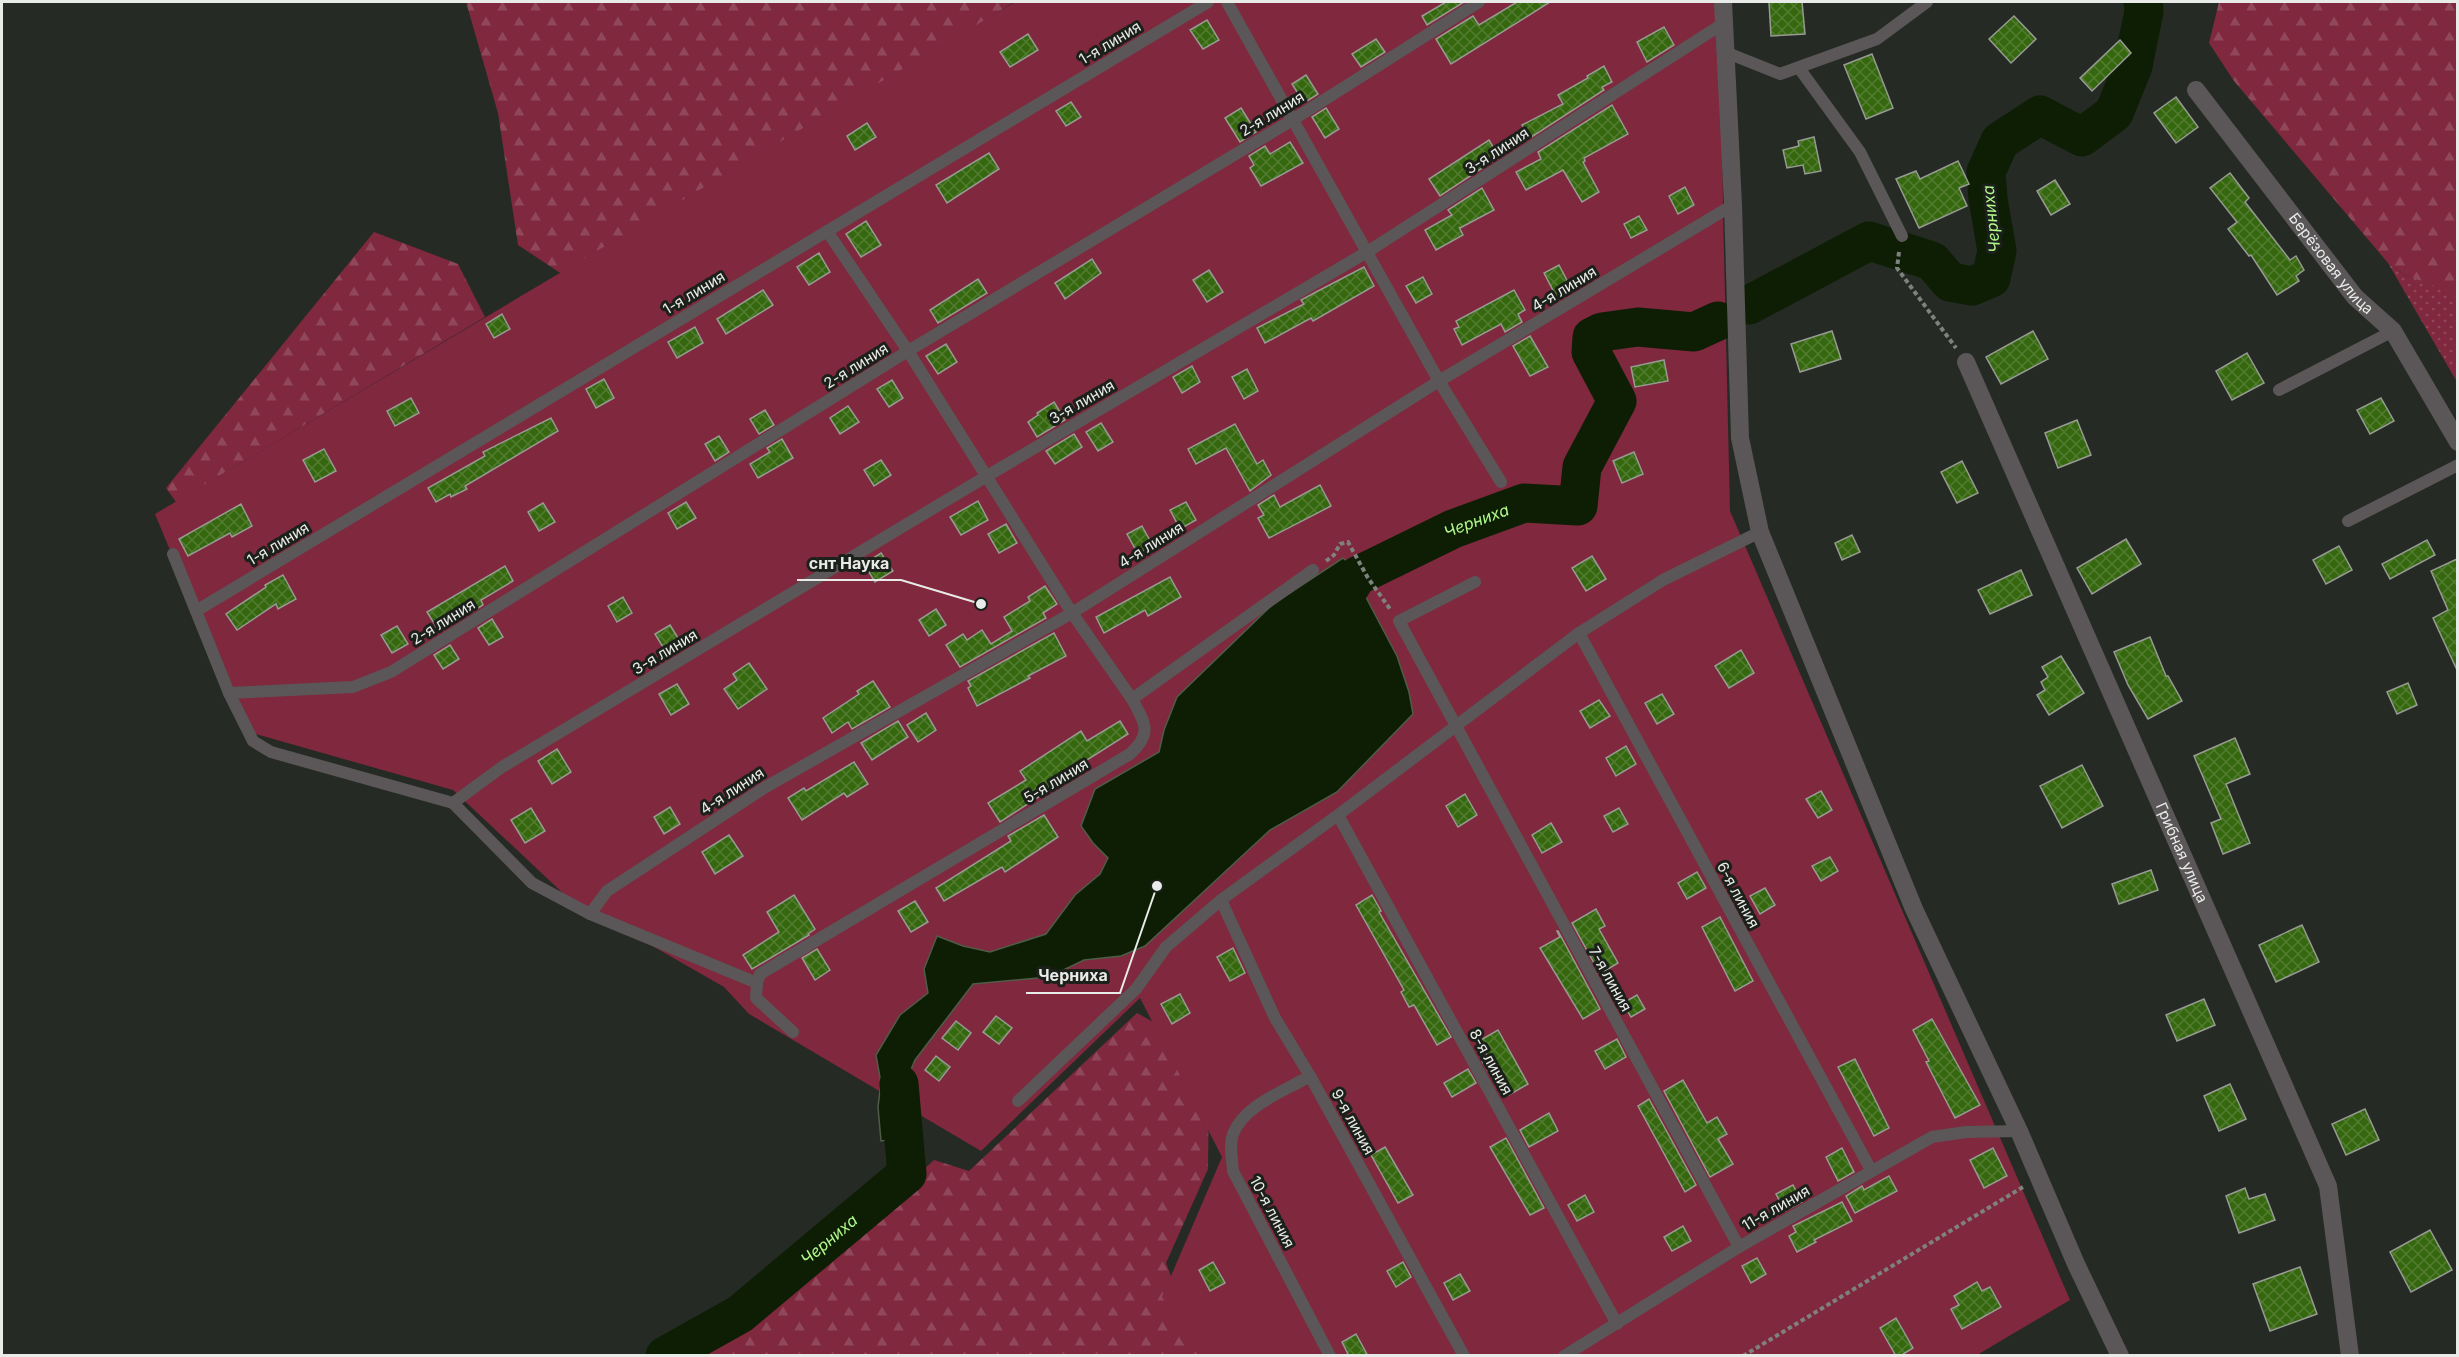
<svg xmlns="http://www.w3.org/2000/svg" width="2459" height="1357" viewBox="0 0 2459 1357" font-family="Inter,sans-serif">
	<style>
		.grass { fill: url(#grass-dots) }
		.forest { fill: url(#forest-firs) }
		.garden { fill: #7f283e }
		.water { fill: #0d1e04; stroke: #4f5c48; stroke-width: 1.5 }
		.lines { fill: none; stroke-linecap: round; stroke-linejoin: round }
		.river { stroke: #0d1e04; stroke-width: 39 }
		.building { fill: url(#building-cross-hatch); stroke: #979b94; stroke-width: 1.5 }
		.path { stroke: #7e817d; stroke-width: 4; stroke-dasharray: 4.5 3; stroke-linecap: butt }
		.lane { stroke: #5b5758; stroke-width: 12 }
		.street { stroke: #5b5758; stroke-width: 18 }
		.labels { text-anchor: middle; stroke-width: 6; stroke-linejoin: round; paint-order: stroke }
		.street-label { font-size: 15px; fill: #e9ebe8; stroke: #1c201a }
		.water-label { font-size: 16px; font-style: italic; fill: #b2f98c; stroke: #1c201a }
		.leader { fill: none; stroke: #e9ebe8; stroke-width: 2 }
		.callout-dot { fill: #e9ebe8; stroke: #1c201a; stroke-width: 2 }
		.callout-label { font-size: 16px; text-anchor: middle; font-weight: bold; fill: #e9ebe8; stroke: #1c201a; stroke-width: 6; stroke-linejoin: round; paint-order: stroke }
	</style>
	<defs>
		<pattern id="grass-dots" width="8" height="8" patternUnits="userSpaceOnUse" patternTransform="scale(1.5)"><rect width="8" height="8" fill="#7f283e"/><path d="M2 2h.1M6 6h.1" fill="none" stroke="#91475a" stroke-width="1.8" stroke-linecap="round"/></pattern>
		<pattern id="forest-firs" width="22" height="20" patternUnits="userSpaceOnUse" patternTransform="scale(1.5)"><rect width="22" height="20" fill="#7f283e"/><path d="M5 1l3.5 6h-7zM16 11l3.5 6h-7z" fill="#91475a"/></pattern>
		<pattern id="building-cross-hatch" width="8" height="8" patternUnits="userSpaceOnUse" patternTransform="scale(1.5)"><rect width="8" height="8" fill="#35670e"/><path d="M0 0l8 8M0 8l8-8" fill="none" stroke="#527d31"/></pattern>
	</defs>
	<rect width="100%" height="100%" fill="#262a24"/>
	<path class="grass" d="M2388 263 2405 275 2450 291 2457 292V382Z"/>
	<g class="forest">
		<path d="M466 2H1014L577 284 518 245 498 113Z"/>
		<path d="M2219 2H2457V292H2450L2405 275 2388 263 2234 81 2209 43Z"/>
		<path d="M374 232 458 264 485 317 176 502 166 488Z"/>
		<path d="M1137 1013 1169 1031 1209 1085 1208 1169 1166 1263 1201 1355 686 1356 777 1305 934 1160 969 1171Z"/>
	</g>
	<path class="garden" d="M1015 2H1717L1721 34 1723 210 1730 511 2070 1300 1977 1355H1200L1162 1297 1222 1157 1140 998 981 1151 749 1014 724 987 567 897 453 790 245 731 155 514Z"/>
	<path class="water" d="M1343 558 1354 568 1361 588 1397 656 1409 692 1413 714 1337 792 1270 830 1145 946 1121 956 1084 960 1049 977 973 984 915 1060 908 1077 903 1138 881 1141 878 1107 881 1083 876 1055 900 1015 928 993 924 969 937 936 963 946 990 952 1046 934 1075 895 1100 874 1108 858 1093 843 1081 826 1095 789 1159 752 1164 730 1177 697 1273 604Z"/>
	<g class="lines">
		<g class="river">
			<path d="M1749 305 1869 241 1932 261 1950 282 1972 286 1991 278 1997 251 1988 199 1986 172 2000 141 2040 115 2082 137 2114 113 2133 66 2144 11 2143 2"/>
			<path id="s1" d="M1329 620 1357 576 1453 529 1524 503 1578 506 1582 467 1617 401 1591 352 1592 337 1602 332 1638 327 1694 332 1718 321"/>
			<path id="s2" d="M665 1356 740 1314 907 1174 899 1084"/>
		</g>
	</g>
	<g class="building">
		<path d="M1446 2H1464L1427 25 1422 16Z"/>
		<path d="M1517 2H1550L1451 64 1436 39 1473 16 1479 25Z"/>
		<path d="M1769 2H1802L1805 34 1771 36Z"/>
		<path d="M2014 16 2036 39 2011 63 1989 39Z"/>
		<path d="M1207 20 1219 40 1203 49 1190 30Z"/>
		<path d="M1664 27 1674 45 1647 62 1637 42Z"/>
		<path d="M1028 34 1038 50 1010 67 1000 52Z"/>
		<path d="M1376 39 1385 52 1361 67 1352 54Z"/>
		<path d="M2120 40 2131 53 2092 91 2080 78Z"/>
		<path d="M1872 54 1893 108 1866 119 1844 65Z"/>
		<path d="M1604 66 1612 82 1602 87 1604 90 1530 138 1522 125 1563 104 1558 95 1588 78 1587 76Z"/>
		<path d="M1306 75 1318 94 1304 103 1292 84Z"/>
		<path d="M2176 97 2198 127 2176 143 2154 113Z"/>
		<path d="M1071 102 1081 117 1066 126 1056 111Z"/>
		<path d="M1612 105 1628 134 1584 158 1585 161 1583 162 1599 192 1582 202 1563 170 1526 190 1516 172 1541 159 1538 152Z"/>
		<path d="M1241 108 1256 132 1240 142 1225 118Z"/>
		<path d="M1326 108 1339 129 1325 138 1312 117Z"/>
		<path d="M867 123 876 137 855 150 847 136Z"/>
		<path d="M1814 137 1821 171 1805 174 1803 165 1787 168 1783 150 1799 146 1798 141Z"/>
		<path d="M1489 140 1499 157 1440 196 1429 179Z"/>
		<path d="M1290 142 1303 163 1261 186 1250 168 1254 165 1249 156 1265 146 1270 154Z"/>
		<path d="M989 153 999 169 947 203 936 185Z"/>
		<path d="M1958 161 1969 184 1959 188 1967 206 1919 228 1896 179 1916 171 1920 179Z"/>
		<path d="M2230 173 2249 198 2245 202 2290 260 2296 256 2304 270 2296 276 2299 281 2277 295 2251 255 2249 256 2228 229 2237 222 2210 188Z"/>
		<path d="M2055 180 2070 204 2051 215 2037 191Z"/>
		<path d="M1685 187 1694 205 1678 214 1669 196Z"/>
		<path d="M1482 188 1494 210 1460 228 1459 227 1463 235 1436 250 1425 230 1452 215 1448 210Z"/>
		<path d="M1639 216 1647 230 1631 238 1624 224Z"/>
		<path d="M866 221 881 245 861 257 846 234Z"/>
		<path d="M819 253 830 272 809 285 797 267Z"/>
		<path d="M1092 259 1101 273 1065 299 1055 283Z"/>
		<path d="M1559 265 1571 288 1556 296 1544 273Z"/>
		<path d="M1364 267 1374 286 1313 321 1311 318 1265 343 1257 328 1304 304 1301 300 1318 291Z"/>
		<path d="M1209 270 1223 292 1207 302 1193 280Z"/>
		<path d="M1423 277 1432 294 1416 303 1406 286Z"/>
		<path d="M978 279 987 293 938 323 930 310Z"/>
		<path d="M763 290 773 305 726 334 717 319Z"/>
		<path d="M1514 290 1525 310 1518 314 1522 322 1505 332 1501 324 1462 345 1454 329 1459 327 1456 321Z"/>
		<path d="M502 314 510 329 494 338 486 324Z"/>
		<path d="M695 327 703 343 677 358 668 342Z"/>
		<path d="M1832 331 1841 359 1800 372 1791 344Z"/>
		<path d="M2033 331 2048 359 2001 384 1986 357Z"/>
		<path d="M1530 336 1548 367 1530 376 1513 346Z"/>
		<path d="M946 344 957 362 938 374 926 356Z"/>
		<path d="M2247 353 2264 383 2232 400 2216 371Z"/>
		<path d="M1664 360 1668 381 1635 387 1631 367Z"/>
		<path d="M1192 366 1200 382 1182 393 1173 377Z"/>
		<path d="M1247 369 1258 391 1244 399 1232 377Z"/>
		<path d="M604 379 614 398 596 408 586 389Z"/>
		<path d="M892 380 903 398 889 407 877 389Z"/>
		<path d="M411 398 419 413 395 426 387 411Z"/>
		<path d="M2381 398 2394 421 2370 434 2357 410Z"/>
		<path d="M1054 402 1065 420 1037 437 1028 422 1038 415 1037 413Z"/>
		<path d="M848 406 859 422 840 434 830 418Z"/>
		<path d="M765 410 774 425 759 434 750 419Z"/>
		<path d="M551 418 558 431 465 486 467 489 451 497 450 494 436 502 428 488 485 456 483 452Z"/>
		<path d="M2077 420 2091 455 2058 468 2045 433Z"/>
		<path d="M1101 423 1113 442 1098 451 1086 432Z"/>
		<path d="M1235 424 1257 464 1263 460 1271 475 1250 491 1226 448 1196 464 1188 449Z"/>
		<path d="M1074 434 1082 447 1055 464 1046 451Z"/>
		<path d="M719 436 729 452 715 461 705 444Z"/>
		<path d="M782 439 793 458 758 478 750 464 770 452 767 448Z"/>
		<path d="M324 449 336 471 315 482 303 460Z"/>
		<path d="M1634 452 1643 474 1622 483 1613 461Z"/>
		<path d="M881 460 891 475 874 486 864 470Z"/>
		<path d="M1962 461 1978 493 1957 503 1941 472Z"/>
		<path d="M1320 485 1331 506 1269 538 1258 518 1264 515 1258 505 1274 495 1280 507Z"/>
		<path d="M978 501 988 520 961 535 950 517Z"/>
		<path d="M686 502 696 518 677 529 668 513Z"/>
		<path d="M1186 502 1196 520 1180 529 1170 510Z"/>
		<path d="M543 503 555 522 539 531 528 512Z"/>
		<path d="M241 504 252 526 232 537 230 533 188 556 179 539Z"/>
		<path d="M1006 524 1017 543 999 553 988 534Z"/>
		<path d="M1142 526 1153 546 1138 554 1127 534Z"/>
		<path d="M1852 535 1860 552 1842 560 1835 543Z"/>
		<path d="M2126 539 2141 564 2092 594 2077 568Z"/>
		<path d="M2427 540 2435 555 2390 579 2382 564Z"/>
		<path d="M2339 546 2352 570 2326 584 2313 560Z"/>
		<path d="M881 553 893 571 875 582 864 564Z"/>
		<path d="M1592 556 1606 579 1586 591 1572 568Z"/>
		<path d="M2457 559V670L2433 618 2448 610 2431 571Z"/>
		<path d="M505 566 513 581 481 600 483 605 469 614 467 610 437 628 427 612Z"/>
		<path d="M2021 570 2032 595 1990 614 1978 590Z"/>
		<path d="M283 575 296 599 278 609 276 604 237 630 226 614 266 587 265 585Z"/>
		<path d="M1170 577 1181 597 1148 616 1145 610 1104 633 1096 617Z"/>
		<path d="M1045 586 1057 604 1043 613 1046 618 960 667 946 645 963 634 967 640 982 630 991 644 1012 631 1004 617 1030 601 1028 597Z"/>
		<path d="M623 597 632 613 617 622 608 606Z"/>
		<path d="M936 609 946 625 929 636 919 620Z"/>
		<path d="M492 619 503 637 489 645 478 628Z"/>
		<path d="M670 625 684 648 669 657 655 634Z"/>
		<path d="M397 626 408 644 392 653 381 635Z"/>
		<path d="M1054 633 1066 656 1028 676 1030 678 977 706 968 688 971 686 968 681Z"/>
		<path d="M2150 637 2166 676H2168L2182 701 2148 719 2128 685 2114 652Z"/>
		<path d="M450 645 459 659 443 669 434 655Z"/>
		<path d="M1741 650 1754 673 1729 688 1715 666Z"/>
		<path d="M2061 656 2084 693 2049 715 2037 695 2045 690 2041 682 2048 677 2042 667Z"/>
		<path d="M749 663 767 689 738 709 724 689 737 680 733 674Z"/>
		<path d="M873 681 890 707 852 729 848 722 832 733 823 718 859 694 857 691Z"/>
		<path d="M2408 683 2417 705 2397 714 2387 692Z"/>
		<path d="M677 684 689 704 671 715 659 694Z"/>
		<path d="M1662 694 1674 714 1657 724 1645 703Z"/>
		<path d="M1599 700 1610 716 1590 728 1580 711Z"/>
		<path d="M926 713 936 730 918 742 907 725Z"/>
		<path d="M898 721 908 737 872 760 861 743Z"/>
		<path d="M1120 721 1128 734 1057 779 1060 783 1000 822 988 803 1026 780 1020 771 1081 731 1087 741Z"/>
		<path d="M2235 738 2250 774 2226 784 2250 843 2223 854 2211 823 2221 819 2194 756Z"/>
		<path d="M1626 746 1636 764 1616 776 1606 758Z"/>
		<path d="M557 749 571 772 552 784 538 761Z"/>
		<path d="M854 762 868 784 847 797 844 793 802 820 788 798 804 788 806 791Z"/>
		<path d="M2082 765 2103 806 2062 828 2040 786Z"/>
		<path d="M1821 791 1832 810 1818 818 1806 799Z"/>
		<path d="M1465 794 1477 815 1458 827 1446 806Z"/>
		<path d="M670 807 680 824 664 834 654 817Z"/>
		<path d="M531 808 545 831 525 843 511 820Z"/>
		<path d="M1619 808 1628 824 1613 832 1604 816Z"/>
		<path d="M1044 815 1058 837 1005 872 1002 867 944 901 936 888 1011 841 1008 836Z"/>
		<path d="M1551 823 1562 842 1542 853 1532 835Z"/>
		<path d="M729 835 743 856 715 874 702 852Z"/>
		<path d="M1830 857 1838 871 1821 881 1812 866Z"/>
		<path d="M2151 870 2158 890 2119 904 2112 884Z"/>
		<path d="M1697 872 1706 888 1687 899 1678 883Z"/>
		<path d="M1765 888 1775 905 1760 914 1750 896Z"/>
		<path d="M794 895 815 929 808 934 809 935 752 969 743 955 779 932 767 912Z"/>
		<path d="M1372 895 1381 911 1379 912 1451 1037 1437 1045 1414 1005 1409 1007 1401 992 1404 990 1356 905Z"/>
		<path d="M915 901 928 922 911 932 898 911Z"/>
		<path d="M1596 909 1605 926 1599 929 1618 963 1600 974 1572 923Z"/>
		<path d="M1720 917 1753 981 1735 991 1702 927Z"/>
		<path d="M2302 925 2319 962 2276 982 2259 945Z"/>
		<path d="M1557 931H1558L1600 1009 1583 1019 1540 948 1560 937Z"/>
		<path d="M1233 948 1245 973 1230 981 1217 957Z"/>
		<path d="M817 949 830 970 815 980 802 958Z"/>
		<path d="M1180 994 1190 1013 1172 1024 1161 1004Z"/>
		<path d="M1637 995 1645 1009 1631 1017 1623 1003Z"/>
		<path d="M2204 999 2215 1025 2177 1041 2166 1015Z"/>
		<path d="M996 1016 1012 1028 999 1044 983 1032Z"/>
		<path d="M1932 1019 1980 1105 1955 1118 1926 1062 1929 1061 1913 1030Z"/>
		<path d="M956 1021 971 1033 958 1050 942 1038Z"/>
		<path d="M1498 1030 1528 1084 1509 1095 1496 1072 1490 1075 1482 1061 1488 1057 1479 1041Z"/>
		<path d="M1617 1039 1626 1057 1605 1069 1595 1051Z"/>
		<path d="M936 1056 950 1067 939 1081 925 1070Z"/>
		<path d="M1855 1059 1889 1128 1874 1136 1838 1067Z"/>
		<path d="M1468 1069 1476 1083 1452 1097 1444 1083Z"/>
		<path d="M1683 1080 1707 1123 1717 1117 1727 1134 1718 1139 1733 1164 1710 1177 1664 1091Z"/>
		<path d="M2230 1084 2246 1119 2219 1131 2204 1096Z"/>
		<path d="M1649 1099 1696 1185 1685 1192 1638 1106Z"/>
		<path d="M2365 1109 2379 1140 2346 1155 2332 1124Z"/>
		<path d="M1549 1113 1558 1131 1529 1147 1520 1130Z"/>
		<path d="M1506 1138 1544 1208 1530 1215 1490 1147Z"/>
		<path d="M1385 1147 1413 1195 1398 1203 1371 1155Z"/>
		<path d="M1842 1148 1854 1172 1838 1181 1826 1157Z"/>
		<path d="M1993 1148 2007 1176 1984 1188 1970 1160Z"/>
		<path d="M1889 1176 1897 1191 1855 1213 1846 1196 1862 1186 1864 1190Z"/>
		<path d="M1793 1185 1802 1202 1785 1211 1776 1194Z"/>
		<path d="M2245 1188 2249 1199 2265 1194 2275 1220 2239 1233 2226 1196Z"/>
		<path d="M1585 1195 1594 1212 1577 1221 1568 1205Z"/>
		<path d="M1842 1202 1852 1221 1814 1240 1816 1242 1797 1252 1789 1236 1796 1232 1793 1226Z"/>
		<path d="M1683 1226 1691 1241 1672 1251 1664 1237Z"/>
		<path d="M2430 1230 2452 1270 2411 1292 2390 1252Z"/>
		<path d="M1757 1258 1766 1274 1751 1283 1742 1266Z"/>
		<path d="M1213 1262 1225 1283 1210 1291 1199 1270Z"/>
		<path d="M1403 1262 1411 1277 1396 1287 1387 1271Z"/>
		<path d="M2300 1267 2317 1314 2270 1331 2253 1284Z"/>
		<path d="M1460 1274 1470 1291 1453 1300 1444 1283Z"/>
		<path d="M1977 1282 1982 1291 1990 1287 2001 1307 1962 1329 1951 1309 1959 1305 1954 1296Z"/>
		<path d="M1896 1318 1913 1348 1900 1356H1896L1880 1328Z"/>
		<path d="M1356 1334 1368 1356H1349L1342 1342Z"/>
	</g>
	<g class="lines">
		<g class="path">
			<path d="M1899 252 1897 268 1956 348"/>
			<path d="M1326 561 1334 555 1340 544 1348 542 1368 578 1390 609"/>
			<path d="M1743 1356 2023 1187"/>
		</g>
		<g class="lane">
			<path d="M1227 2 1439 381 1501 482"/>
			<path d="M1725 52 1780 74 1877 39 1927 2"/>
			<path d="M1799 68 1860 152 1902 236"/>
			<path d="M827 231 908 351 1072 613 1132 699"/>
			<path d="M2279 390 2393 331"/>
			<path d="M2348 521 2458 465"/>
			<path d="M173 554 229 693 253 741 271 752 453 803 532 883 590 914 757 983 756 998 793 1032"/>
			<path d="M1475 582 1399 621 1739 1247"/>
			<path d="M196 611 1208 2"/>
			<path d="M1579 633 1871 1170"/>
			<path d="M229 693 353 687 391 672 908 351 1294 119 1479 2"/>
			<path d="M453 803 502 767 987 476 1367 252 1724 23"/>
			<path d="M1338 815 1617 1324"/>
			<path d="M1221 900 1275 1018 1310 1076 1464 1356"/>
			<path d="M590 914 607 891 764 788 1072 613 1439 381 1733 205"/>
			<path d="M757 983 760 974 1130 754C1153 733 1145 723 1132 699L1313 570"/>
			<path d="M1310 1076C1285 1091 1244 1105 1233 1134 1229 1146 1232 1159 1233 1171L1330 1356"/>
			<path d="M1018 1101 1136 989 1166 947 1221 900 1338 815 1579 633 1663 580 1760 532"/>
			<path d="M1564 1356 1739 1247 1932 1137 1966 1132 2019 1131"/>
		</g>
		<g class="street">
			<path d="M1723 2 1733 205 1740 438 1760 532 1914 909 2019 1131 2076 1264 2120 1356"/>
			<path id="s3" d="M2196 90 2355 297 2393 331 2458 442"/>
			<path id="s4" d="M1966 362 2328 1186 2350 1356"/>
		</g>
	</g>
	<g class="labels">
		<g class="street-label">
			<text transform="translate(1110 43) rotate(-31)" y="5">1-я линия</text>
			<text transform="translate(1272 114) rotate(-31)" y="5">2-я линия</text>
			<text transform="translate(1497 151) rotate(-33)" y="5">3-я линия</text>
			<text dy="5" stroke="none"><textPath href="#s3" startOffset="220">Берёзовая улица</textPath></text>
			<text transform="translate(1564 289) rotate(-31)" y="5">4-я линия</text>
			<text transform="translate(694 293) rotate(-31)" y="5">1-я линия</text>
			<text transform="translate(856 366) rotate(-32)" y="5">2-я линия</text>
			<text transform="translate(1082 402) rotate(-30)" y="5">3-я линия</text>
			<text transform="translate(278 544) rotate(-31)" y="5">1-я линия</text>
			<text transform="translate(1151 545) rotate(-32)" y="5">4-я линия</text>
			<text transform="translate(443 622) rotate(-32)" y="5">2-я линия</text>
			<text transform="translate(665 652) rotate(-31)" y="5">3-я линия</text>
			<text transform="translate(1056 781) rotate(-31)" y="5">5-я линия</text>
			<text transform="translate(732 791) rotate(-33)" y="5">4-я линия</text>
			<text dy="5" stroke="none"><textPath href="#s4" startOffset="536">Грибная улица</textPath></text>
			<text transform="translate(1738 895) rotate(62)" y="5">6-я линия</text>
			<text transform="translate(1610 979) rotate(61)" y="5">7-я линия</text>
			<text transform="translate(1491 1062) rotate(61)" y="5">8-я линия</text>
			<text transform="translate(1353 1122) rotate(61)" y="5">9-я линия</text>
			<text transform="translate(1776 1208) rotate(-30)" y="5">11-я линия</text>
			<text transform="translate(1272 1212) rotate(62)" y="5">10-я линия</text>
		</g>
		<g class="water-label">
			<text transform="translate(1991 219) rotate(-96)" y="6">Черниха</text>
			<text dy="6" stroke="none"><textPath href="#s1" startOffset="184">Черниха</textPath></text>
			<text dy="6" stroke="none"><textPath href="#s2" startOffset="202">Черниха</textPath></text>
		</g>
	</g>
	<path class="leader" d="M981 604L901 580H797M1157 886L1120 993H1026"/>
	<g class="callout-dot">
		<circle cx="981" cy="604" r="6"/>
		<circle cx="1157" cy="886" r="6"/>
	</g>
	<g class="callout-label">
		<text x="849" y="569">снт Наука</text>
		<text x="1073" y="981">Черниха</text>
	</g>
	<rect width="2459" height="1357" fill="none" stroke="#e9ebe8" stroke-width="6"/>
</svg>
